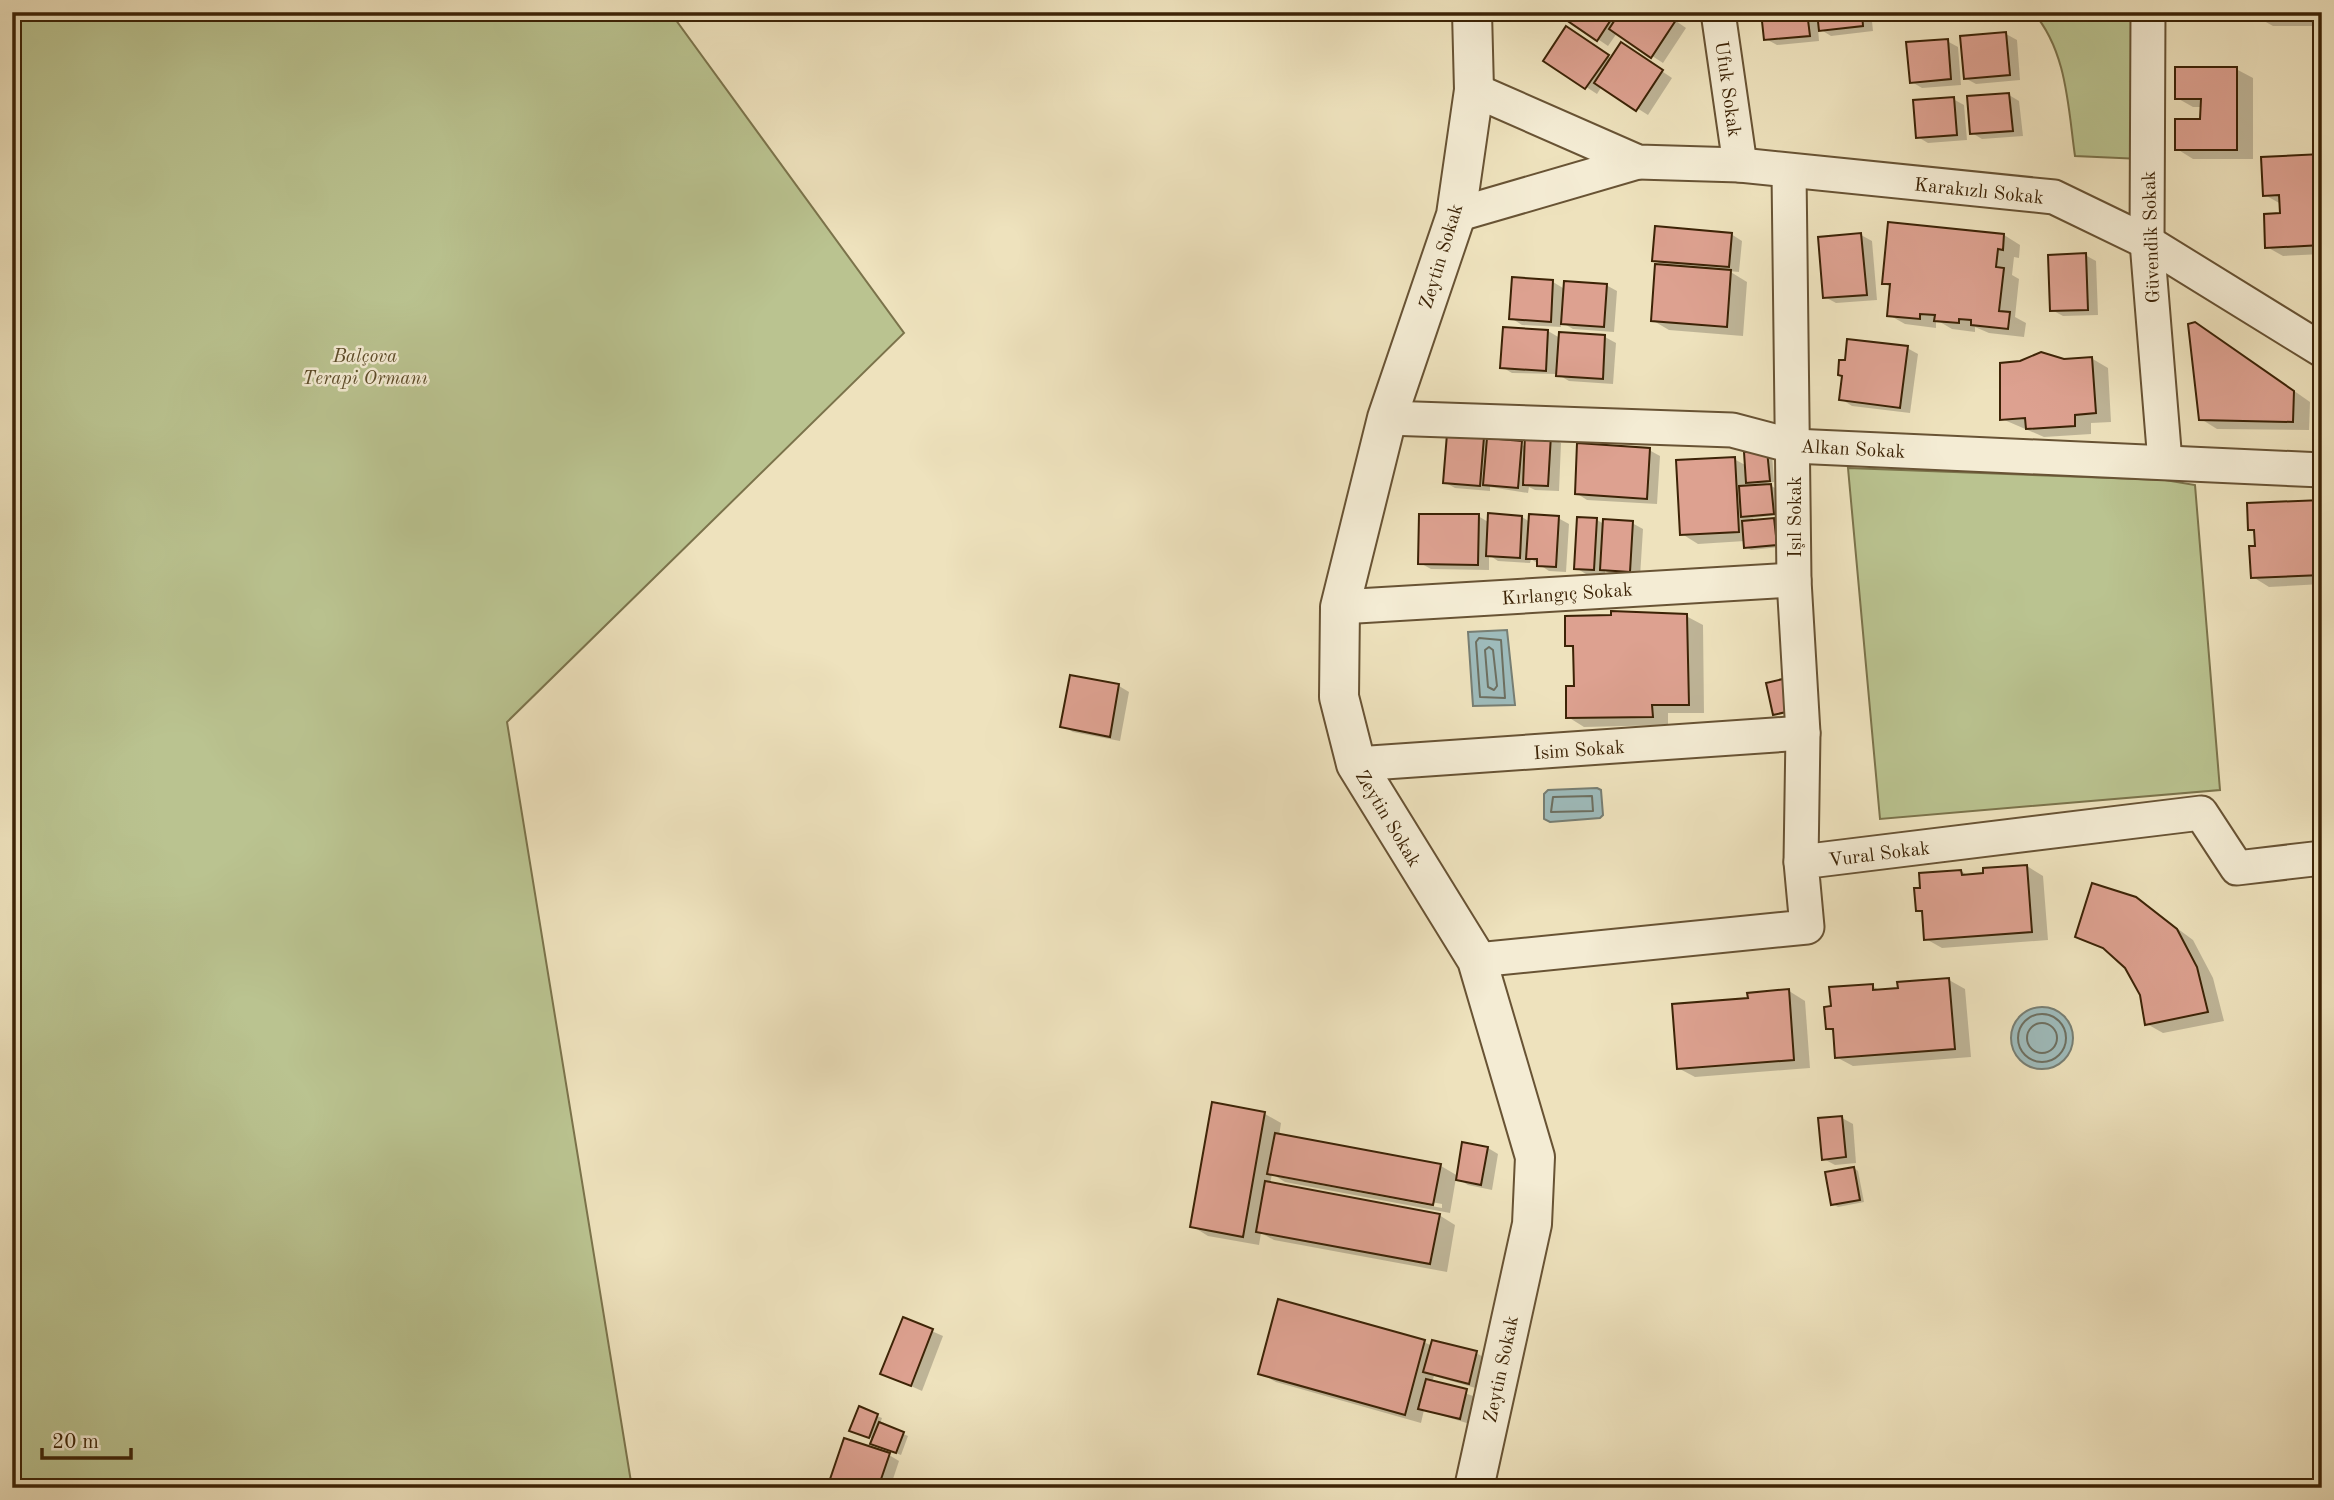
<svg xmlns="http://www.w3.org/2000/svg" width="2334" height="1500" viewBox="0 0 2334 1500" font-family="'Old Standard TT',serif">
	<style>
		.green { fill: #bac390; stroke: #7b734b; stroke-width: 2 }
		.water { fill: #9ebbbb; stroke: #777e73; stroke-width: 2 }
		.shadow { fill: #0003; fill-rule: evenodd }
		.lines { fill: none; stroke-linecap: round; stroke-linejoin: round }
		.shore { stroke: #6d6f60; stroke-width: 2 }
		.building { fill: #dda190; stroke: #3c2306; stroke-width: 2 }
		.minor-casing { stroke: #685334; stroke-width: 37 }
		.tertiary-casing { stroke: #685334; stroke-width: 42 }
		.minor { stroke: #f4ecd4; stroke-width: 33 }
		.tertiary { stroke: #f4ecd4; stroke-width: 38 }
		.labels { text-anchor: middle; stroke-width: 5; stroke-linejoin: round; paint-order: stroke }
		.street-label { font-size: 19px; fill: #3c2306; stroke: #f4ecd4 }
		.park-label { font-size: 19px; font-style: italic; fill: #5c4b28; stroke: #f4ecd4 }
	</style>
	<rect width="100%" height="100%" fill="#eee2bd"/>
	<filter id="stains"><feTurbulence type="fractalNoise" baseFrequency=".00286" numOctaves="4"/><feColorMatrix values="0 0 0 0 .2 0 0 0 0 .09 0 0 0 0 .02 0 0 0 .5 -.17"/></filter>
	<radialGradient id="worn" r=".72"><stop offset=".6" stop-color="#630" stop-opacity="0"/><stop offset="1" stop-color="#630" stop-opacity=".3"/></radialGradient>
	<g class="green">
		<path d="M12 12H670L904 333 507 722 632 1488H12Z"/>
		<path d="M2033 12H2141V159L2075 156C2068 107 2067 51 2033 12Z"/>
		<path d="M1848 468 2165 480 2195 485 2220 790 1880 819Z"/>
	</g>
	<g class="water">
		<path d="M1507 630 1515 705 1473 706 1468 632Z"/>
		<path d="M1597 788 1601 790 1603 815 1600 818 1550 822 1544 819V794L1548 790Z"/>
		<circle cx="2042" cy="1038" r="31"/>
	</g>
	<g class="shadow">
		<path d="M1563 12H1663L1686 28 1663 63 1617 33 1608 46 1561 14Z"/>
		<path d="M1763 12H1871L1873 31 1831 36 1818 28 1819 41 1777 45 1766 39Z"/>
		<path d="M2225 12H2318V26H2273L2264 21H2240Z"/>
		<path d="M2006 34 2017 40 2020 80 1976 84 1965 78Z"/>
		<path d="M1577 35 1612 59 1632 51 1672 78 1648 115 1602 86 1597 94 1545 60Z"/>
		<path d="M1947 41 1958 47 1961 85 1922 88 1912 82Z"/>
		<path d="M2236 69 2253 78V159H2193L2177 149 2202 121V107H2193L2177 98Z"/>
		<path d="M2009 95 2019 101 2023 136 1982 139 1972 133Z"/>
		<path d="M1953 99 1964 105 1967 140 1928 143 1918 137Z"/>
		<path d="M2322 156V254L2283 256 2267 247 2282 215 2281 204 2265 195Z"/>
		<path d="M1731 234 1742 241 1739 272 1729 271 1747 282 1743 336 1669 330 1652 320 1666 267 1654 260Z"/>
		<path d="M1861 235 1872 241 1877 300 1836 303 1825 297Z"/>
		<path d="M2004 235 2020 245 2019 258 2014 257 2012 275 2019 279 2015 317 2026 323 2024 337 1989 333 1975 327V332L1952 329 1940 322H1936V328L1905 324 1889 315 1892 288 1883 283Z"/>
		<path d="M2085 255 2096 261 2098 315 2063 316 2052 310Z"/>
		<path d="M1553 282 1563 288 1606 285 1617 291 1614 332 1573 329 1561 322V327L1522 325 1511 318Z"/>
		<path d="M1504 329 1548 331 1560 338 1605 337 1616 343 1613 384 1569 381 1557 374 1512 373 1502 367Z"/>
		<path d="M2212 334 2310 402 2309 430 2217 429 2201 419Z"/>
		<path d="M1907 348 1918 354 1910 413 1852 406 1841 399Z"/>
		<path d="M2091 358 2108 368 2111 422 2091 423V434L2044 437 2002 419 2020 363Z"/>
		<path d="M1550 437 1561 443 1559 491 1535 490 1529 487 1528 493 1490 487V491L1455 488 1444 482 1483 439 1526 446Z"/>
		<path d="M1649 450 1660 456 1657 504 1587 500 1576 493Z"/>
		<path d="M1772 454 1774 482 1766 483 1775 488 1778 515 1753 518 1754 522 1774 520 1779 523 1781 547 1751 550 1746 547 1745 541 1698 544 1682 534 1734 459 1747 466Z"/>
		<path d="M2322 502V584L2269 587 2253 577 2256 533 2250 529Z"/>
		<path d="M1478 516 1490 523 1522 517 1530 522 1558 518 1569 524 1566 572 1549 571 1531 559 1530 563 1498 561 1489 555V570L1431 569 1420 563Z"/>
		<path d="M1579 519 1597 520 1604 524 1632 523 1643 529 1640 577 1613 575 1605 571V575L1586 574 1576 568Z"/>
		<path d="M1686 616 1703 625 1704 713H1668V725L1584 727 1568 717 1575 688V649L1567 645Z"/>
		<path d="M1119 686 1129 692 1120 741 1073 732 1062 726Z"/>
		<path d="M2027 866 2043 876 2048 940 1942 948 1926 939 1924 914 1918 910 1961 871 1969 876Z"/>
		<path d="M2136 898 2193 940 2213 978 2224 1021 2163 1033 2147 1024 2141 995 2127 967 2111 952 2077 937Z"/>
		<path d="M1949 980 1965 989 1971 1057 1853 1066 1836 1057 1835 1032 1828 1028 1832 1008 1872 986 1881 991Z"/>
		<path d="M1789 991 1805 1001 1810 1068 1695 1077 1678 1068Z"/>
		<path d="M1214 1104 1265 1114 1281 1123 1279 1136 1441 1166 1458 1176 1488 1148 1498 1154 1492 1190 1468 1185 1456 1178 1450 1213 1285 1182 1272 1174 1270 1184 1439 1215 1455 1225 1447 1272 1274 1240 1261 1233 1259 1245 1208 1236 1192 1226ZM1284 1175 1442 1204V1208L1284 1178Z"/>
		<path d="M1842 1118 1853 1124 1856 1163 1835 1165 1824 1159Z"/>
		<path d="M1854 1168 1858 1171 1864 1202 1838 1207 1833 1204Z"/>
		<path d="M904 1319 943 1336 922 1391 882 1373Z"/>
		<path d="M1424 1342 1432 1346 1476 1353 1487 1359 1479 1389 1434 1376 1432 1382 1476 1397 1470 1424 1424 1410 1421 1423 1276 1382 1260 1373Z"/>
		<path d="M877 1416 882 1418 880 1424 908 1436 901 1455 877 1446 874 1439 856 1433Z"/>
		<path d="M889 1455 899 1461 890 1488H829Z"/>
	</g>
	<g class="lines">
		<g class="shore">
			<path d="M1479 638 1501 640 1505 698 1480 697 1476 642Z"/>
			<path d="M1489 647 1493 650 1497 686 1494 690 1488 687 1485 650Z"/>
			<path d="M1592 796 1593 811 1551 812 1553 797Z"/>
			<circle cx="2042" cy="1038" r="24"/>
			<circle cx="2042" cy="1038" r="15"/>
		</g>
	</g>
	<g class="building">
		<path d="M1560 12H1616L1597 41 1559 15Z"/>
		<path d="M1620 12H1664L1676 20 1651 58 1609 29Z"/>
		<path d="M1761 12H1807L1810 36 1764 40Z"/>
		<path d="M1817 12H1862L1863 26 1819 31Z"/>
		<path d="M2222 12H2302V18H2255V12Z"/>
		<path d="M1566 26 1609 55 1585 89 1543 61Z"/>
		<path d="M2006 32 2010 75 1964 79 1960 36Z"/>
		<path d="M1948 39 1951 79 1910 83 1906 42Z"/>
		<path d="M1621 42 1663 70 1636 111 1594 83Z"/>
		<path d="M2175 67H2237V150H2175V119H2200L2201 99H2175Z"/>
		<path d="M2009 93 2013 131 1970 134 1967 96Z"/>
		<path d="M1954 97 1957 135 1916 138 1913 100Z"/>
		<path d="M2322 154V245L2265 248 2264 214 2280 213 2279 195 2263 196 2261 157Z"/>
		<path d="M1888 222 2004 234 2003 250 1998 249 1996 267 2004 268 1999 311 2010 312 2008 329 1971 325V320L1959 319V323L1934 321 1935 315 1920 314V319L1887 316 1890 284H1882Z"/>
		<path d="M1655 226 1732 233 1729 267 1652 261Z"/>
		<path d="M1861 233 1867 295 1823 298 1818 237Z"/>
		<path d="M2086 253 2088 310 2050 311 2048 255Z"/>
		<path d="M1655 264 1731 270 1727 327 1651 321Z"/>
		<path d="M1512 277 1553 280 1551 322 1509 319Z"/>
		<path d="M1564 281 1607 284 1604 327 1561 324Z"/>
		<path d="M2195 322 2294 391 2293 422 2199 420 2188 324Z"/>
		<path d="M1503 327 1548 330 1546 371 1500 368Z"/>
		<path d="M1559 332 1605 335 1603 379 1556 376Z"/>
		<path d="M1847 339 1908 346 1900 408 1839 400 1842 376 1838 375 1839 360H1845Z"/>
		<path d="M2041 352 2064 359 2092 357 2096 413 2075 415V426L2026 429 2025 418 2000 420V363L2020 361Z"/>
		<path d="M1447 434 1484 437 1480 486 1443 483Z"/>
		<path d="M1525 434 1551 435 1548 486 1523 485Z"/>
		<path d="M1487 438 1522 441 1518 488 1483 485Z"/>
		<path d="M1577 443 1650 448 1647 499 1575 494Z"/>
		<path d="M1767 450 1770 481 1746 483 1744 452Z"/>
		<path d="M1735 457 1739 532 1680 535 1676 460Z"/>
		<path d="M1771 484 1774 514 1741 517 1739 486Z"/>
		<path d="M2322 500V575L2251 578 2249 546H2255L2254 530H2248L2247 503Z"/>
		<path d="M1488 513 1522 516 1520 558 1486 556Z"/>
		<path d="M1419 514H1479L1478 565 1418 564Z"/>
		<path d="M1529 514 1559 516 1556 567 1537 566V559H1526Z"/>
		<path d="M1577 517 1597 518 1594 570 1574 569Z"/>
		<path d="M1774 518 1777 545 1744 548 1742 521Z"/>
		<path d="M1603 519 1633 521 1630 572 1600 570Z"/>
		<path d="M1611 611 1687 614 1689 705H1652L1653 717 1566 718V686H1574L1573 646H1565V616L1611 615Z"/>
		<path d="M1070 675 1119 684 1110 737 1060 727Z"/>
		<path d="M1787 678 1795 710 1773 715 1766 683Z"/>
		<path d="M2027 865 2032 932 1924 940 1922 911H1916L1914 888H1920L1919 873 1961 870 1962 875 1983 873V868Z"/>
		<path d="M2092 883 2136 897 2177 929 2197 967 2208 1012 2145 1025 2140 995 2125 968 2103 948 2075 937Z"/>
		<path d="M1949 978 1955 1049 1835 1058 1833 1029H1826L1824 1007 1831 1006 1829 987 1873 984V990L1898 988 1897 982Z"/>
		<path d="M1789 989 1794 1060 1677 1069 1672 1004 1748 998 1747 993Z"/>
		<path d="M1212 1102 1265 1112 1243 1237 1190 1227Z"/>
		<path d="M1842 1116 1846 1157 1822 1160 1818 1118Z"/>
		<path d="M1275 1133 1441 1164 1433 1205 1267 1174Z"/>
		<path d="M1462 1142 1488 1147 1481 1185 1456 1180Z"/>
		<path d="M1854 1167 1860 1200 1831 1205 1825 1172Z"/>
		<path d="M1265 1181 1440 1214 1430 1264 1256 1232Z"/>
		<path d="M1278 1299 1425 1340 1405 1415 1258 1374Z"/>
		<path d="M903 1317 933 1329 911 1386 880 1374Z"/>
		<path d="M1432 1340 1477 1351 1469 1384 1423 1372Z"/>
		<path d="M1426 1379 1467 1389 1460 1419 1418 1409Z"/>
		<path d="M859 1406 878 1414 869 1438 849 1431Z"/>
		<path d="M879 1422 904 1432 896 1453 870 1444Z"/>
		<path d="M844 1438 890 1453 878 1488H827Z"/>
	</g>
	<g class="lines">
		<defs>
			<g id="minor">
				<path d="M1718 12 1740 165"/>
				<path d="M2148 12 2147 242 2165 462"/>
				<path d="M1474 90 1638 162 1740 165 2054 197 2147 242 2322 350"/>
				<path d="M1789 172 1794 580 1803 733 1801 862"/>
				<path d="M1456 215 1638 162"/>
				<path d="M1387 418 1732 430 1793 446 2322 470"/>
				<path d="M1340 607 1794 580"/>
				<path d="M1356 764 1803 733"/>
				<path d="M1477 960 1807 927 1801 862 2201 813 2237 868 2322 858"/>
			</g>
			<path id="tertiary" d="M1472 12 1474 90 1456 215 1387 418 1340 607 1339 697 1356 764 1477 960 1535 1157 1532 1224 1474 1488"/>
		</defs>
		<use href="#minor" class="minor-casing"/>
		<use href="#tertiary" class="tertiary-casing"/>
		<use href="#minor" class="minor"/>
		<use href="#tertiary" class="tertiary"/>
	</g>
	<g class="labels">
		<g class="street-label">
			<text transform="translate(1729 89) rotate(82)" y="7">Ufuk Sokak</text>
			<text transform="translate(1979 190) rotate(6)" y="7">Karakızlı Sokak</text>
			<text transform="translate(2150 237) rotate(-92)" y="7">Güvendik Sokak</text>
			<text transform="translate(1440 256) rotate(-73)" y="7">Zeytin Sokak</text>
			<text transform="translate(1853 448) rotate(3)" y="7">Alkan Sokak</text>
			<text transform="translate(1794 517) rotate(-90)" y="7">Işıl Sokak</text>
			<text transform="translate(1567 593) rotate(-4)" y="7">Kırlangıç Sokak</text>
			<text transform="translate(1579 749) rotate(-4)" y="7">Isim Sokak</text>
			<text transform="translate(1389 818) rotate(59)" y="7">Zeytin Sokak</text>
			<text transform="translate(1879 853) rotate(-7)" y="7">Vural Sokak</text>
			<text transform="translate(1500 1369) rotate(-78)" y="7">Zeytin Sokak</text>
		</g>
		<g class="park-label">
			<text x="365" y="362">Balçova<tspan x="365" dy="22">Terapi Ormanı</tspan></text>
		</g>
	</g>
	<rect width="2334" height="1500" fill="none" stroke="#eee2bd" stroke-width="42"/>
	<rect x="14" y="14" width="2306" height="1472" fill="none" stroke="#3c2306" stroke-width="3.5"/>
	<rect x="21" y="21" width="2292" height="1458" fill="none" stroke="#3c2306" stroke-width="2"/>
	<path d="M42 1448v10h89v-10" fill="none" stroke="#3c2306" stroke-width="3.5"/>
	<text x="52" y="1448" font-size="21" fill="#3c2306" stroke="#f4ecd4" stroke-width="5" paint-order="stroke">20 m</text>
	<rect width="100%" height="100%" filter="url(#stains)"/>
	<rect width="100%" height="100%" fill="url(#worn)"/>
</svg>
